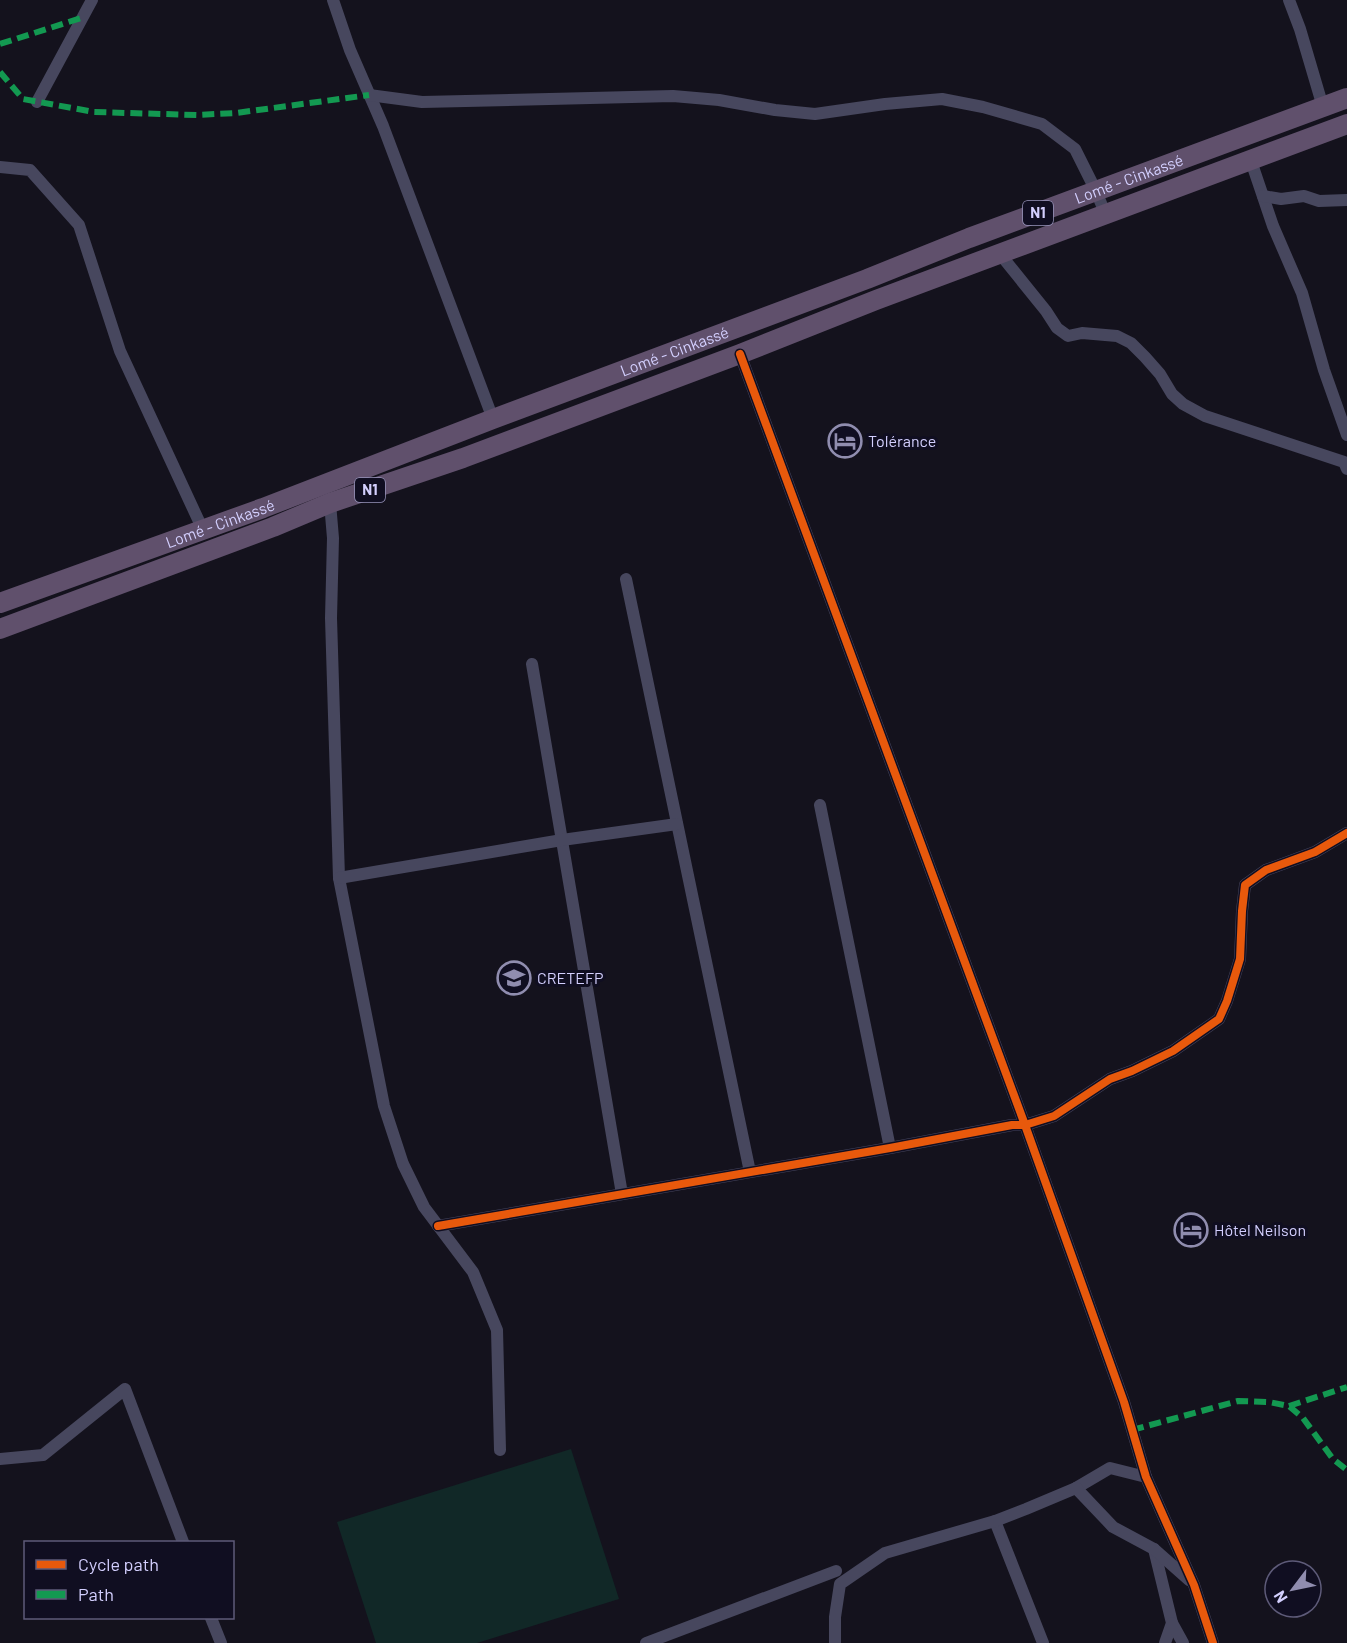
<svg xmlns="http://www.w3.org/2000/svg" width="1347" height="1643" viewBox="0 0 1347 1643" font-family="Barlow,sans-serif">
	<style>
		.green { fill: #112827 }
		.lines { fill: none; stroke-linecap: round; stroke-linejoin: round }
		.minor { stroke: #47475e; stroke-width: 12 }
		.trunk { stroke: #60506c; stroke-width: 20 }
		.quiet { stroke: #139951; stroke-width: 6; stroke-dasharray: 12 6; stroke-linecap: butt }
		.cycleway-casing { stroke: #100e21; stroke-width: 11 }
		.cycleway { stroke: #e8590c; stroke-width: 8 }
		.labels { text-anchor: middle; stroke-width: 6; stroke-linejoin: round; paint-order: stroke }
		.shield { fill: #100e21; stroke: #9895bc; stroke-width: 1.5 }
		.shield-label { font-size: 15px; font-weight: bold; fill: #d3cffe }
		.street-label { font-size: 16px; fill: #d3cffe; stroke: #100e21 }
		.poi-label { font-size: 16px; fill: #d3cffe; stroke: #100e21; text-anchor: start }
	</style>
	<rect width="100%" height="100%" fill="#14121d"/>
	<path class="green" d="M571 1449 619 1599 477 1643H376L337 1522Z"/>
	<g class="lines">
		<g class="minor">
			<path d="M333 0 350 50 383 126 493 419"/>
			<path d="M1289 0 1300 29 1323 107"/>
			<path d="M369 95 422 102 673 96 719 100 775 110 815 114 885 104 942 99 983 107 1042 124 1075 149 1095 189 1106 215"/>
			<path d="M37 102 92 0"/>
			<path d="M1251 161 1273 226 1302 293 1324 370 1347 435"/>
			<path d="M0 167 30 170 79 225 120 351 203 530"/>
			<path d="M1263 196 1281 199 1304 196 1319 201 1347 200"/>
			<path d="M1000 254 1046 311 1057 328 1068 336 1082 333 1117 336 1131 343 1145 357 1160 374 1172 394 1183 404 1205 416 1344 462 1347 469"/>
			<path d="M740 354 1025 1125 1124 1402 1146 1477 1194 1585 1213 1643"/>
			<path d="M330 503 333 538 331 618 339 878 384 1106 403 1164 424 1207 473 1272 497 1330 500 1450"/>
			<path d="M626 579 750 1172"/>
			<path d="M532 664 622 1194"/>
			<path d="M820 805 890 1148"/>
			<path d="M339 878 562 840 677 824"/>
			<path d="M438 1226 890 1148 1012 1125H1025L1054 1116 1110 1079 1132 1071 1173 1051 1219 1019 1227 1001 1240 959 1242 911 1245 885 1266 870 1315 852 1347 833"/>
			<path d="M0 1459 43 1455 125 1389 183 1542"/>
			<path d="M1076 1488 1110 1468 1146 1477"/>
			<path d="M995 1521 1043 1643"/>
			<path d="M1154 1549 1172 1623 1165 1643"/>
			<path d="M211 1618 221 1643"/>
			<path d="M1172 1623 1183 1643"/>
			<path d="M646 1643 836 1571"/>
			<path d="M835 1643V1617L840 1584 885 1553 995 1521 1026 1509 1076 1488 1113 1527 1154 1549 1189 1580"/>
		</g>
		<g class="trunk">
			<path id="s1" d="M0 603 263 508 493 419 867 279 969 238 1347 98"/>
			<path d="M0 629 273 527 330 503 463 458 740 354 876 300 1347 124"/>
		</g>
		<g class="quiet">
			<path d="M0 44 81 18"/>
			<path d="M0 72 23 99 94 112 197 115 236 113 369 95"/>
			<path d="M1289 1406 1347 1387"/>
			<path d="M1132 1430 1238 1401 1269 1402 1289 1406 1303 1418 1333 1459 1347 1470"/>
		</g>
		<defs>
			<g id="cycleway">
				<path d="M740 354 1025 1125 1124 1402 1146 1477 1194 1585 1213 1643"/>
				<path d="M438 1226 890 1148 1012 1125H1025L1054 1116 1110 1079 1132 1071 1173 1051 1219 1019 1227 1001 1240 959 1242 911 1245 885 1266 870 1315 852 1347 833"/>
			</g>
		</defs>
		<use href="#cycleway" class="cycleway-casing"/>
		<use href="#cycleway" class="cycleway"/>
	</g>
	<defs>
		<symbol id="hotel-ring" viewBox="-11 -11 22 22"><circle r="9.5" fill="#100e21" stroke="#908daf" stroke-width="1.5"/><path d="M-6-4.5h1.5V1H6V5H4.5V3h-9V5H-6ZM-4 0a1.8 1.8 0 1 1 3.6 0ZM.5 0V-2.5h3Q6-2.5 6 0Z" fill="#908daf"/></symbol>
		<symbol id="school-ring" viewBox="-11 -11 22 22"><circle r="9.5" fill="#100e21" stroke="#908daf" stroke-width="1.5"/><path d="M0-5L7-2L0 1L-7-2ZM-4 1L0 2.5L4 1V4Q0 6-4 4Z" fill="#908daf"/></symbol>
	</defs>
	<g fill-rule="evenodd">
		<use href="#hotel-ring" x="826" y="422" width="38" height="38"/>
		<use href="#school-ring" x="495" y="959" width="38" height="38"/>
		<use href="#hotel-ring" x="1172" y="1211" width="38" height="38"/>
	</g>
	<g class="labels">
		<g class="shield">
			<rect x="1023" y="201" width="30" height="24" rx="4.5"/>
			<rect x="355" y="478" width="30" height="24" rx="4.5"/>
		</g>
		<g class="shield-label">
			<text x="1038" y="218">N1</text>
			<text x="370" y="495">N1</text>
		</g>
		<g class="street-label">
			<text dy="6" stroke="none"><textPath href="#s1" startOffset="1206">Lomé - Cinkassé</textPath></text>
			<text dy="6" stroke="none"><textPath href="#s1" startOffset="720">Lomé - Cinkassé</textPath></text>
			<text dy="6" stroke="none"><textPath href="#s1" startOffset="234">Lomé - Cinkassé</textPath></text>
		</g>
		<g class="poi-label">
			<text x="868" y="447">Tolérance</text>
			<text x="537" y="984">CRETEFP</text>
			<text x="1214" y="1236">Hôtel Neilson</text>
		</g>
	</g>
	<rect x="24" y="1541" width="210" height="78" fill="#100e21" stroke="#5e5b79" stroke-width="1.5"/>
	<rect x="36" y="1560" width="30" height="9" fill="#e8590c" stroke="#5e5b79" stroke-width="1.5"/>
	<text x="78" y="1571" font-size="18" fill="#d3cffe">Cycle path</text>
	<rect x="36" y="1590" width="30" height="9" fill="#139951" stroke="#5e5b79" stroke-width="1.5"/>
	<text x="78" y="1601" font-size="18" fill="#d3cffe">Path</text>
	<g transform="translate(1293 1589) rotate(238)"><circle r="28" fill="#100e21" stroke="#5e5b79" stroke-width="1.5"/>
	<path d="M0-4.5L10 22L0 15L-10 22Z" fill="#908daf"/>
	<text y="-9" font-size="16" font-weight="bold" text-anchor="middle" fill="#d3cffe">N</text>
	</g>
</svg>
